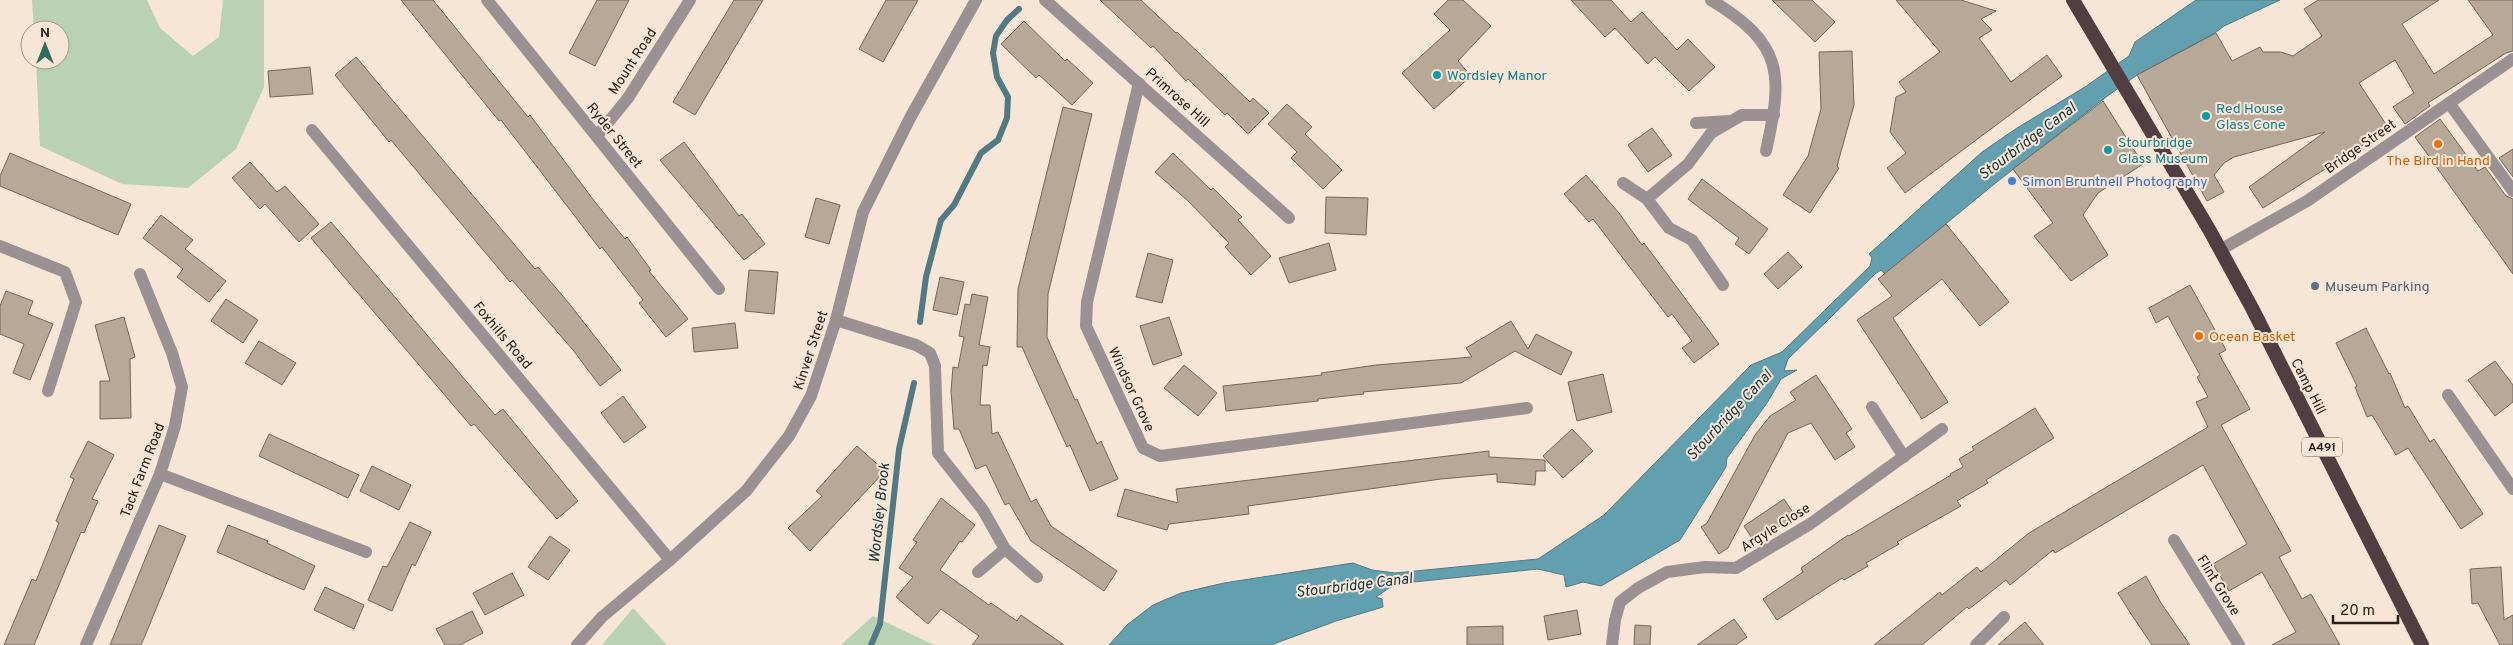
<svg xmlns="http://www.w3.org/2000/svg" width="2513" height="645" viewBox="0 0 2513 645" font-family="Overpass,sans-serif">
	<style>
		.green { fill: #b8d2b2 }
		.water { fill: #62a0b0; stroke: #517a84 }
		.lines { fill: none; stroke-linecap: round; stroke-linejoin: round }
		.stream { stroke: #517a84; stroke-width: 6 }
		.building { fill: #b7a898; stroke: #756658 }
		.minor { stroke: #9c9192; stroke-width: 12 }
		.trunk { stroke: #513e40; stroke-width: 14 }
		.culture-dot { fill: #0f9aa8; stroke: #f7e6d5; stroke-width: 2 }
		.food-dot { fill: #e8710a; stroke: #f7e6d5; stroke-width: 2 }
		.shop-dot { fill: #3f7fe0; stroke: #f7e6d5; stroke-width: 2 }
		.service-dot { fill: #5c6f8a; stroke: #f7e6d5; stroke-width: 2 }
		.labels { text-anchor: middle; stroke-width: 4; stroke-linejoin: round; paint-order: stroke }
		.shield { fill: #f7e6d5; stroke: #665d54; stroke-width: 1 }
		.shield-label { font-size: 12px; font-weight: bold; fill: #28221c }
		.street-label { font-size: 14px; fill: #28221c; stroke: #f7e6d5 }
		.culture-label { font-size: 14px; fill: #0d838f; stroke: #f7e6d5; text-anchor: start }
		.food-label { font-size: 14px; fill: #c56008; stroke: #f7e6d5 }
		.shop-label { font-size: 14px; fill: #366cbe; stroke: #f7e6d5; text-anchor: start }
		.service-label { font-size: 14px; fill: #4e5e75; stroke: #f7e6d5; text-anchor: start }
		.water-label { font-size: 15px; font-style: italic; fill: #13333a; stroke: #f7e6d5 }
	</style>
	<rect width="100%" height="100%" fill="#f7e6d5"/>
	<g class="green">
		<path d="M32 0H147L160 28 193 56 219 37 223 0H264V87L236 149 188 188 122 184 40 146 36 60H60V30H34Z"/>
		<path d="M633 608 667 645H602Z"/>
		<path d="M873 616 934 645H841Z"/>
	</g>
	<path class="water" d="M2196 0H2280L2224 26 2215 33 2137 75 2106 97 1993 185 1885 274 1881 270 1875 274 1788 359 1784 371 1797 370 1781 379 1767 403 1727 458 1726 467 1680 540 1601 586 1583 582 1566 587 1564 575 1538 569 1395 584 1376 597 1382 599 1383 607 1336 621 1271 645H1109L1128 624 1153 605 1181 593 1224 583 1353 563 1372 570 1395 573 1538 559 1604 515 1751 365 1782 352 1870 266 1872 258 1869 254 1982 152 2017 128 2085 87 2129 56 2135 42Z"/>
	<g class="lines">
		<g class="stream">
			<path d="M920 322 926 277 941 220 954 205 981 153 998 140 1007 118 1008 97 997 77 993 53 996 36 1007 20 1019 9"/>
			<path d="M871 645 880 624 899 449 914 383"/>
		</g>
	</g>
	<g class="building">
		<path d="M401 0H433L528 117 530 115 595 202 625 239 627 237 651 270 649 271 688 319 666 337 639 303 643 300 602 247 600 249 501 120 499 121Z"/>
		<path d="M597 0H629L595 66 569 53Z"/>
		<path d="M734 0H763L695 115 673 102Z"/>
		<path d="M886 0H918L883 62 859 49Z"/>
		<path d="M1100 0H1141L1176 33 1177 32 1250 102 1253 98 1269 113 1248 134 1227 113 1225 115 1188 79 1186 81 1153 46 1151 48Z"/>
		<path d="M1448 0H1463L1491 26 1458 61 1471 76 1434 109 1402 73 1450 30 1434 14Z"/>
		<path d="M1571 0H1611L1631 22 1642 12 1677 50 1688 39 1715 67 1689 91 1655 57 1648 64 1615 28 1605 37Z"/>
		<path d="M1772 0H1812L1835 22 1815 42Z"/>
		<path d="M1896 0H1961L1996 11 1981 19 1992 30 1979 38 2011 82 2047 55 2062 76 1905 193 1887 168 1906 153 1890 132 1896 97 1906 92 1899 82 1940 52Z"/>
		<path d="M2318 0H2439L2402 24 2434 74 2493 35 2468 0H2513V51L2506 53 2428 103 2430 106 2405 124 2393 107 2414 93 2395 60 2359 83 2389 129 2263 208 2249 187 2325 132 2234 157 2224 163 2214 175 2224 192 2207 201 2137 75 2216 33 2232 61 2260 47 2263 52H2281L2293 56 2322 36 2304 9Z"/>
		<path d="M1024 21 1065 61 1067 59 1093 83 1072 105 1039 75 1036 78 1001 44Z"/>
		<path d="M1852 51 1854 105 1837 166 1839 168 1810 213 1783 195 1808 156 1821 109 1819 52Z"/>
		<path d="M356 57 535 269 538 267 568 302 621 370 600 386 573 350 512 280 510 282 391 140 389 142 335 75Z"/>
		<path d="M310 67 313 94 270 97 268 71Z"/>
		<path d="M2103 101 2143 164 2098 193 2083 215 2108 255 2071 281 2034 236 2053 223 2013 169Z"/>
		<path d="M1287 104 1312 127 1305 134 1342 170 1323 189 1291 158 1297 152 1268 124Z"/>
		<path d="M1063 107 1092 114 1048 294 1047 337 1075 400 1077 399 1097 444 1101 441 1118 479 1090 491 1070 445 1067 447 1022 347H1017L1018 289Z"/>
		<path d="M2440 119 2478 171 2485 167 2506 196 2513 199V274L2415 137Z"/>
		<path d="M1652 128 1672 155 1648 172 1628 145Z"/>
		<path d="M684 142 739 216 742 214 765 244 744 260 660 160Z"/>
		<path d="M2513 149V177L2499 158Z"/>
		<path d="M10 153 131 204 118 235 0 186V176Z"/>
		<path d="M1173 153 1211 190 1213 188 1242 217 1238 220 1271 256 1251 275 1225 247 1229 243 1188 201 1155 172Z"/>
		<path d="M250 162 277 192 285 186 319 224 299 242 265 204 260 209 232 178Z"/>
		<path d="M1586 175 1619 213 1642 245 1644 243 1719 344 1694 363 1682 348 1692 341 1672 314 1668 317 1593 219 1589 222 1564 194Z"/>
		<path d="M1702 179 1768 229 1749 254 1735 244 1739 238 1688 199Z"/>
		<path d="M1326 197 1368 198 1366 235 1325 233Z"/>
		<path d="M816 198 840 205 829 244 805 237Z"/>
		<path d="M161 215 193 240 185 249 226 281 209 302 177 277 183 269 143 238Z"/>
		<path d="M331 222 495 415 503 409 578 501 557 519 474 424 471 426 311 238Z"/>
		<path d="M1946 224 2009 302 1980 326 1942 279 1893 318 1948 402 1922 419 1857 320 1892 296 1878 279Z"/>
		<path d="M1329 243 1336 270 1289 283 1279 258Z"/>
		<path d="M1788 252 1802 267 1778 289 1764 274Z"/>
		<path d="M1148 253 1173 260 1162 303 1136 297Z"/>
		<path d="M749 270 778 272 774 314 745 311Z"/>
		<path d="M940 277 964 282 957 315 933 310Z"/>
		<path d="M2190 285 2226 350 2219 354 2250 409 2221 425 2291 551 2279 557 2302 599 2311 594 2340 645H2272L2296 632 2262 572 2229 591 2213 564 2247 544 2203 465 2055 553 2053 550 2010 585 2006 580 1969 609 1967 607 1922 645H1874L1940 592 1942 595 1977 567 1981 572 2029 533 2208 427 2196 402 2208 397 2197 377 2200 375 2168 316 2156 323 2149 308Z"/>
		<path d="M6 291 33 301 28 314 53 324 30 380 13 373 24 344 0 334V306Z"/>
		<path d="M972 294 988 297 979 345 990 347 987 366 983 365 980 405H990L992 434 998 432 1031 502 1036 499 1051 526 1117 571 1104 591 1031 541 1009 503 1005 505 986 465 976 469 959 429H954L951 391 953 367 958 368 964 337 959 336 965 304 970 305Z"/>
		<path d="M226 299 258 320 243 343 211 321Z"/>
		<path d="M124 317 135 357 130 359 131 418 100 419V381H110L95 325Z"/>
		<path d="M1169 317 1182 355 1153 365 1140 326Z"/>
		<path d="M1511 321 1528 349 1536 334 1572 352 1561 375 1515 351 1461 383 1363 392 1364 394 1318 399V401L1226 411 1223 386 1322 375 1321 373 1376 365 1472 357 1466 348Z"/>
		<path d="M735 323 738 348 694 352 692 328Z"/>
		<path d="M2366 328 2389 374 2390 373 2405 408 2408 406 2430 442 2434 439 2483 514 2461 529 2408 448 2396 455 2372 415 2367 417 2355 387 2357 386 2336 343Z"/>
		<path d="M259 341 296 363 282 385 245 363Z"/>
		<path d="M2495 361 2513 385V402L2495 416 2468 380Z"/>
		<path d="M1184 365 1217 393 1198 416 1164 388Z"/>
		<path d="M1603 374 1612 412 1577 421 1568 382Z"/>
		<path d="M1816 375 1852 429 1846 433 1855 447 1835 460 1811 423 1788 433 1728 548 1719 554 1701 527 1707 523 1755 435 1770 416 1796 400 1790 392Z"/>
		<path d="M623 396 646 427 624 443 601 413Z"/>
		<path d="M2035 408 2054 438 1986 480 1988 483 1957 501 1961 506 1897 542 1899 544 1866 563 1868 566 1844 580 1842 578 1777 620 1763 599 1803 572 1801 568 1848 535 1849 536 1951 475 1950 474 1963 467 1959 459 1974 450 1972 447Z"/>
		<path d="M1572 429 1593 451 1563 478 1543 456Z"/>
		<path d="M269 434 359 475 348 498 259 456Z"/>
		<path d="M88 441 114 455 92 499 98 501 84 533 81 532 34 645H4L32 579 36 581 59 523 56 521 74 479 70 477Z"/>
		<path d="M857 446 885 471 810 551 788 528 822 496 816 491Z"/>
		<path d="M1489 451V457L1545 460V471H1536L1535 485 1497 482V474L1441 479 1248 506 1249 514 1169 524 1167 530 1117 516 1125 489 1178 503 1176 489Z"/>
		<path d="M372 466 411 485 399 510 360 491Z"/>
		<path d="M941 498 975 525 962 542 960 541 940 570 989 605 991 603 1017 621 1021 615 1064 645H972L979 636 941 609 928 624 896 597 913 577 899 568 917 542 913 540Z"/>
		<path d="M1784 499 1795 516 1755 543 1744 526Z"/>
		<path d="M410 522 431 532 415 566 412 564 392 611 368 600 383 566 387 567Z"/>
		<path d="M159 525 186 536 147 631 141 645H110Z"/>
		<path d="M228 525 268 541 267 543 315 566 304 590 217 552Z"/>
		<path d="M550 536 570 550 548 580 528 567Z"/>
		<path d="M2501 567 2504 620 2513 615V645H2500L2478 603 2472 604 2470 569Z"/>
		<path d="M512 573 524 595 485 615 473 593Z"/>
		<path d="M2146 576 2161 603 2190 645H2152L2131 614 2118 593Z"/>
		<path d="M325 587 364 605 354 629 314 610Z"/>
		<path d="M1577 610 1581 634 1548 640 1544 616Z"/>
		<path d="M472 611 483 633 460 645H445L436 629Z"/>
		<path d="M1734 619 1747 637 1736 645H1697Z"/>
		<path d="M2025 622 2044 645H1998Z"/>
		<path d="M1635 625 1651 626 1650 645H1634Z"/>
		<path d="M1503 626V645H1467V627Z"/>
	</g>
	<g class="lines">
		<g class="minor">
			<path d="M487 0 719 289"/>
			<path d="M1045 0 1289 218"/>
			<path d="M1711 0C1784 44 1783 74 1766 151"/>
			<path d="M1139 83 1087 302 1086 326 1143 448 1160 456 1527 408"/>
			<path d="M2449 103 2513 191"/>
			<path d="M1696 123 1730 121"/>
			<path d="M312 130 670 560"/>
			<path d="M597 136 628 98 690 0"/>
			<path d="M1623 183 1647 199 1669 228 1692 240 1723 285"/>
			<path d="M1647 199 1688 164 1711 133 1742 115H1774"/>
			<path d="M0 246 65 272 76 302 48 391"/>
			<path d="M2220 250 2307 201 2513 59"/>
			<path d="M836 320 916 345 930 353 935 366 938 453 983 510 1005 549"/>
			<path d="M2448 395 2513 489"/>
			<path d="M1872 407 1904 457"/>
			<path d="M160 474 366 552"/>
			<path d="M2174 540 2239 645"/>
			<path d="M978 572 1005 549 1037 577"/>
			<path d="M86 645 160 474 175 426 182 387 172 353 140 274"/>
			<path d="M577 645 602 617 670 560 746 491 789 436 811 396 836 320 863 212 910 118 976 0"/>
			<path d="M1612 645 1615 620 1620 602 1638 588 1667 572 1705 567 1736 568 1810 524 1942 429"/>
			<path d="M1976 645 2004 617"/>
		</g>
		<path class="trunk" d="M2073 0 2210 231 2252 308 2422 645"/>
	</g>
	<g class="culture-dot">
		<circle cx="1437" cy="75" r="5"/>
		<circle cx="2206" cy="116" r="5"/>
		<circle cx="2108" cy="150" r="5"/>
	</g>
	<g class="food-dot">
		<circle cx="2438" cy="144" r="5"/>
		<circle cx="2199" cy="336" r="5"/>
	</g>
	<circle class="shop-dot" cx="2012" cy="181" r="5"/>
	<circle class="service-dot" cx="2315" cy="286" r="5"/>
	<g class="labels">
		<rect class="shield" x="2302" y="437.5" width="40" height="19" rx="4"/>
		<g class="shield-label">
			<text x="2322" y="451">A491</text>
		</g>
		<g class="street-label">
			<text transform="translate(632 61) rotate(-57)" y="5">Mount Road</text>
			<text transform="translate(1178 97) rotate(42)" y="5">Primrose Hill</text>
			<text transform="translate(615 135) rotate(51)" y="5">Ryder Street</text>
			<text transform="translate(2360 146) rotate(-35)" y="5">Bridge Street</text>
			<text transform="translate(503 335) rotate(50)" y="5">Foxhills Road</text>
			<text transform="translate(810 350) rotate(-72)" y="5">Kinver Street</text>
			<text transform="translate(2309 386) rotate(63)" y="5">Camp Hill</text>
			<text transform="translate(1132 389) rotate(65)" y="5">Windsor Grove</text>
			<text transform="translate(142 470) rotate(-69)" y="5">Tack Farm Road</text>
			<text transform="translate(1775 527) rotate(-32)" y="5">Argyle Close</text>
			<text transform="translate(2219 585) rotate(58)" y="5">Flint Grove</text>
		</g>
		<g class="culture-label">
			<text x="1447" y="80">Wordsley Manor</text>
			<text x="2216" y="113">Red House<tspan x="2216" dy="16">Glass Cone</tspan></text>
			<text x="2118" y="147">Stourbridge<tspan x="2118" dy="16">Glass Museum</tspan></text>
		</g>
		<g class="food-label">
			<text x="2438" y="165">The Bird in Hand</text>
			<text x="2209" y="341" text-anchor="start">Ocean Basket</text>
		</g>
		<g class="shop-label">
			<text x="2022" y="186">Simon Bruntnell Photography</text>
		</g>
		<g class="service-label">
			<text x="2325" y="291">Museum Parking</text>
		</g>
		<g class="water-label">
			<text transform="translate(2027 141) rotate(-37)" y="5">Stourbridge Canal</text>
			<text transform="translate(1729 415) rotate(-47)" y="5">Stourbridge Canal</text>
			<text transform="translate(879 513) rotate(-84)" y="5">Wordsley Brook</text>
			<text transform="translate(1354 585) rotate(-7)" y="5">Stourbridge Canal</text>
		</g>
	</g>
	<g transform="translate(45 45)"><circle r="24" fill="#f7e6d5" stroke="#a4988b"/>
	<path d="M0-4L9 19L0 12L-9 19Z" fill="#316d58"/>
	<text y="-8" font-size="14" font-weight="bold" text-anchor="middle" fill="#28221c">N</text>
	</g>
	<path d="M2333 615v8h65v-8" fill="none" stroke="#28221c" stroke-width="2.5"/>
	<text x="2340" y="615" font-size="15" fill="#28221c" stroke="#f7e6d5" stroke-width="4" paint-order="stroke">20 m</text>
</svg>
